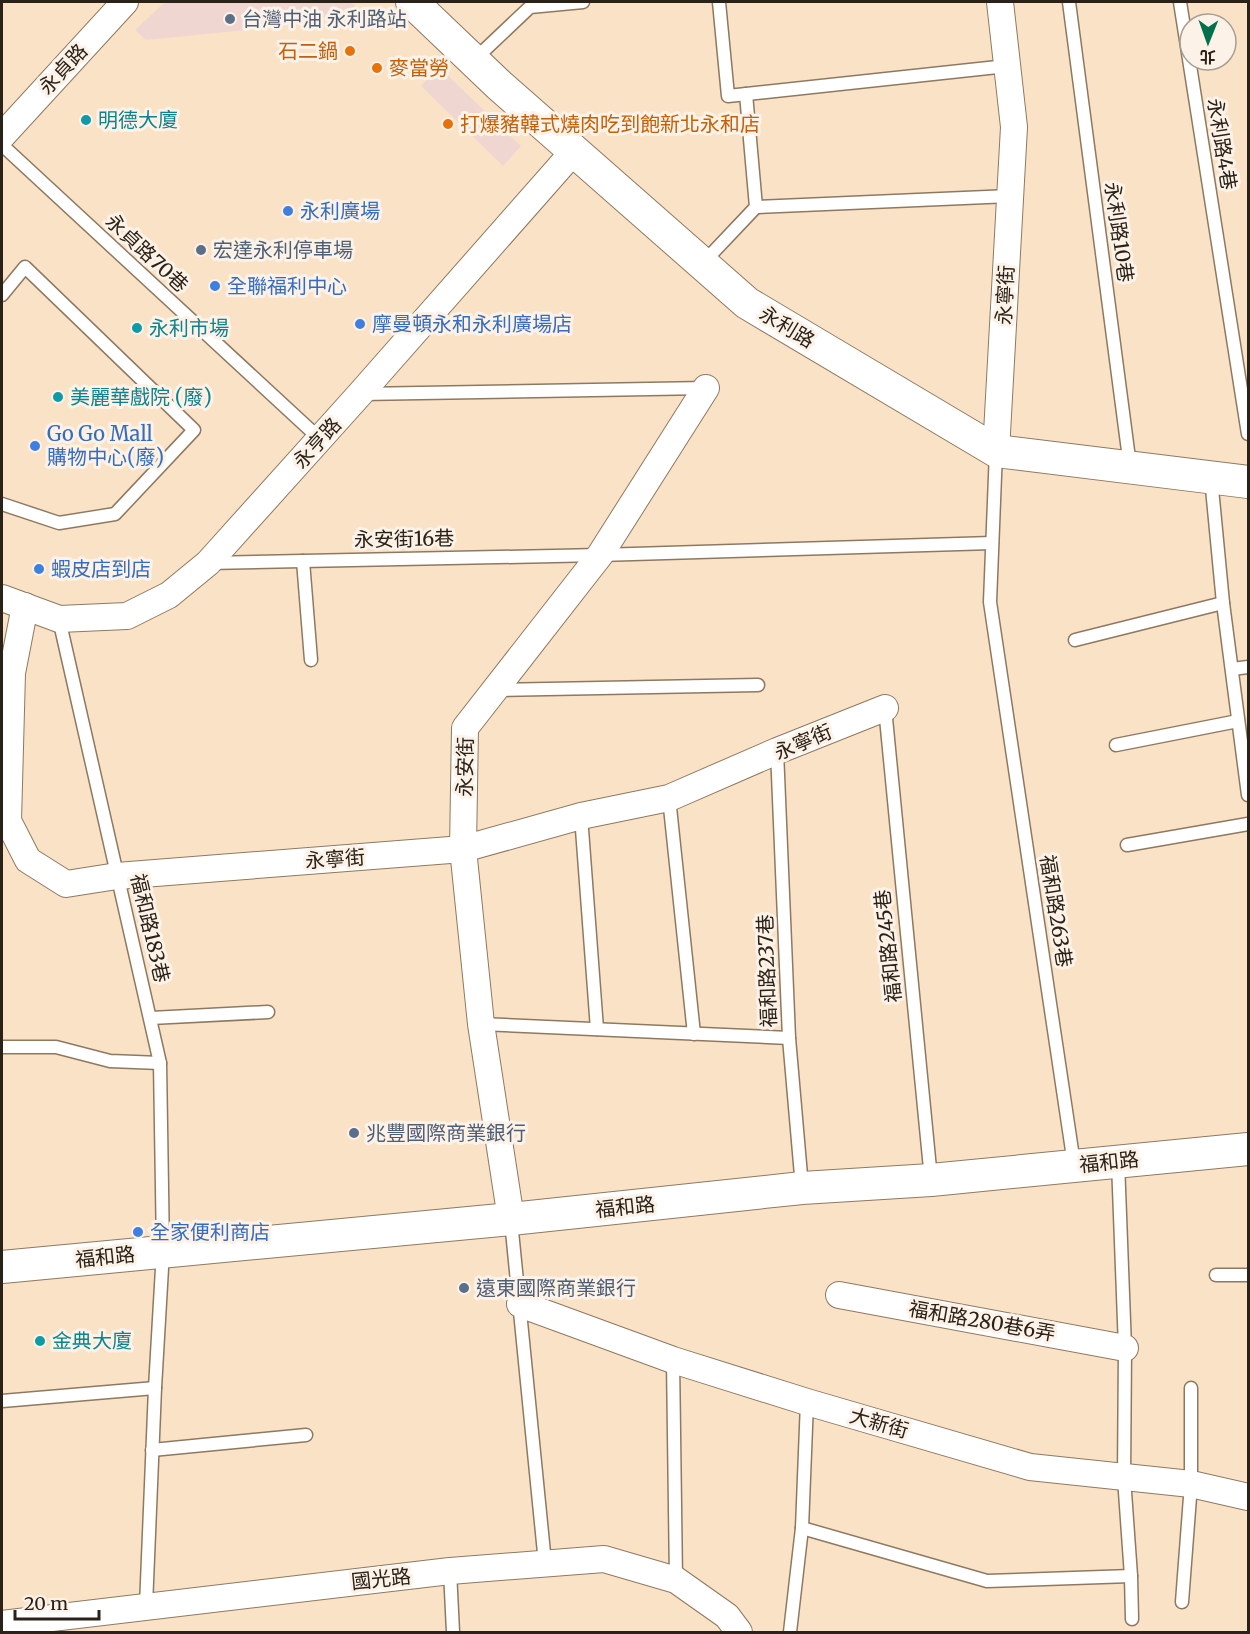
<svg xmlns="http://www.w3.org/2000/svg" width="1250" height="1634" viewBox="0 0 1250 1634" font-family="Merriweather,'Noto Sans TC',serif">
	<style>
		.commercial { fill: #f0d6d1 }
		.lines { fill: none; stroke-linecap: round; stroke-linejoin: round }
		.service-casing { stroke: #8e7960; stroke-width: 15 }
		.minor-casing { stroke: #8e7960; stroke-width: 28 }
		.tertiary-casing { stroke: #8e7960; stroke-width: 34 }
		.service { stroke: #fff; stroke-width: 12 }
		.minor { stroke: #fff; stroke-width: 26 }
		.tertiary { stroke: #fff; stroke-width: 32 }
		.service-dot { fill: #5c6f8a; stroke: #fcf2e7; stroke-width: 2 }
		.food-dot { fill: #e8710a; stroke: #fcf2e7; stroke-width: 2 }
		.culture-dot { fill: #0f9aa8; stroke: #fcf2e7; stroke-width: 2 }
		.shop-dot { fill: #3f7fe0; stroke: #fcf2e7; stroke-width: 2 }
		.labels { text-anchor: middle; stroke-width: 6; stroke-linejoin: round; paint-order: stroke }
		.service-label { font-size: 20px; fill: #4e5e75; stroke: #fcf2e7; text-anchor: start }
		.food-label { font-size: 20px; fill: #c56008; stroke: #fcf2e7; text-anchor: start }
		.street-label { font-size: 20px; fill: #2a2218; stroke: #fcf2e7 }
		.culture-label { font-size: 20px; fill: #0d838f; stroke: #fcf2e7; text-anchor: start }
		.shop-label { font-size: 20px; fill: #366cbe; stroke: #fcf2e7; text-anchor: start }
	</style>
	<rect width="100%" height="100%" fill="#fae2c7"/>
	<g class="commercial">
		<path d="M165 2H351L361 11 266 28 146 40 135 30Z"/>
		<path d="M439 67 521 146 503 166 421 86Z"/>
	</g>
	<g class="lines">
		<defs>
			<g id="service">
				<path d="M719 2 728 96 1007 66"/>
				<path d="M1069 2 1130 466"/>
				<path d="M1180 2 1248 434"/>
				<path d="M474 60 530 7 583 2"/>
				<path d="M2 145 320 439"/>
				<path d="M756 207 1010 196"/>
				<path d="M703 263 756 207 746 94"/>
				<path d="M2 295 25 267 194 430 115 514 59 523 2 504"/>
				<path d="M361 394 706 388"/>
				<path d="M996 451 990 602 1074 1164"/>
				<path d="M1211 478 1223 603 1248 795"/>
				<path d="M303 561 311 660"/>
				<path d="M209 563 600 555 992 543"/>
				<path d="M59 619 160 1063 163 1251 155 1388 146 1606"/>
				<path d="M1075 640 1223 603"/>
				<path d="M1232 669 1248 667"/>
				<path d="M495 690 758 685"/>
				<path d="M885 708 931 1179"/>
				<path d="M1116 745 1238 721"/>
				<path d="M777 751 789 1038 802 1187"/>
				<path d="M669 798 694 1034"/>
				<path d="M581 816 597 1029"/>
				<path d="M1127 845 1248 824"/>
				<path d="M151 1018 268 1012"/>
				<path d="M481 1024 789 1038"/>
				<path d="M2 1047H56L110 1061 160 1063"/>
				<path d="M1118 1162 1125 1348 1124 1478 1131 1576 1132 1619"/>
				<path d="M511 1221 545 1563"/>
				<path d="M1216 1275H1248"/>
				<path d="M673 1360 676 1580"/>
				<path d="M2 1401 155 1388"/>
				<path d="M152 1450 306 1435"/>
				<path d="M802 1528 987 1581 1131 1576"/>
				<path d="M450 1571 453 1632"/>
				<path d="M1182 1602 1191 1484V1388"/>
				<path d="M790 1632 802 1528 807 1402"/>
			</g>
			<g id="minor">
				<path d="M2 136 125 2"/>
				<path d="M996 451 1014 127 1000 2"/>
				<path d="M2 598 59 619 127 616 169 595 208 563 360 394 574 151"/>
				<path d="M25 606 12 673 8 821 28 860 66 884 117 876 463 849 581 816 669 798 777 751 885 708"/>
				<path d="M511 1219 481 1024 463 849 465 728 600 555 706 388"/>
				<path d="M839 1295 1125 1348"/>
				<path d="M520 1304 673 1360 807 1402 1030 1467 1191 1484 1248 1497"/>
				<path d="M2 1624 450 1571 604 1559 676 1580 727 1616 739 1632"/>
			</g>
			<g id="tertiary">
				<path d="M412 2 499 85 747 303 996 451 1248 482"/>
				<path d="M2 1267 511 1219 802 1188 931 1180 1248 1149"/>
			</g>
		</defs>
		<use href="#service" class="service-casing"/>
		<use href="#minor" class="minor-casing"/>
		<use href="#tertiary" class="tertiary-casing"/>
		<use href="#service" class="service"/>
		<use href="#minor" class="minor"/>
		<use href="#tertiary" class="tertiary"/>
	</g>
	<g class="service-dot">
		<circle cx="230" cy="19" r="6"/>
		<circle cx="201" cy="250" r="6"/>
		<circle cx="354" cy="1133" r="6"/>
		<circle cx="464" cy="1288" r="6"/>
	</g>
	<g class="food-dot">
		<circle cx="350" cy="51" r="6"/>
		<circle cx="377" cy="68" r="6"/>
		<circle cx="448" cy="124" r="6"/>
	</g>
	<g class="culture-dot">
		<circle cx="86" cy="120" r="6"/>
		<circle cx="137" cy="328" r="6"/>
		<circle cx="58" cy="397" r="6"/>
		<circle cx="40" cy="1341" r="6"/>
	</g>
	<g class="shop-dot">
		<circle cx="288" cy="211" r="6"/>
		<circle cx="215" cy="286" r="6"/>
		<circle cx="360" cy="324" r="6"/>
		<circle cx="35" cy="446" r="6"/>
		<circle cx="39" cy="569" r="6"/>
		<circle cx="138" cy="1232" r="6"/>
	</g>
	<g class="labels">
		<g class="service-label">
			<text x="242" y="26">台灣中油 永利路站</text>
			<text x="213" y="257">宏達永利停車場</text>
			<text x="366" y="1140">兆豐國際商業銀行</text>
			<text x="476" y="1295">遠東國際商業銀行</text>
		</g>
		<g class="food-label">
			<text x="338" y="58" text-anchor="end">石二鍋</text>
			<text x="389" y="75">麥當勞</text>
			<text x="460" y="131">打爆豬韓式燒肉吃到飽新北永和店</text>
		</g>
		<g class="street-label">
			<text transform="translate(63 69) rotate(-47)" y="7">永貞路</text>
			<text transform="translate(1222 144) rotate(81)" y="7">永利路4巷</text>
			<text transform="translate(1119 232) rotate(82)" y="7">永利路10巷</text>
			<text transform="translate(147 253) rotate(43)" y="7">永貞路70巷</text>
			<text transform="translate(1005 295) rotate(-87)" y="7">永寧街</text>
			<text transform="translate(787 327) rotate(31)" y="7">永利路</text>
			<text transform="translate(317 443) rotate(-48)" y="7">永亨路</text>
			<text transform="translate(404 539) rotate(-1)" y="7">永安街16巷</text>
			<text transform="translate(803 742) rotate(-23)" y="7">永寧街</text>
			<text transform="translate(465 767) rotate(-89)" y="7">永安街</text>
			<text transform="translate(335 859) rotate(-4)" y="7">永寧街</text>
			<text transform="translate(1056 911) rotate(81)" y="7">福和路263巷</text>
			<text transform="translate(150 928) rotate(77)" y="7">福和路183巷</text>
			<text transform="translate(888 946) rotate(-96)" y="7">福和路245巷</text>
			<text transform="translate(767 971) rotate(-92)" y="7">福和路237巷</text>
			<text transform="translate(1109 1162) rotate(-6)" y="7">福和路</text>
			<text transform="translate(625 1207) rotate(-6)" y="7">福和路</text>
			<text transform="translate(105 1257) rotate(-6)" y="7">福和路</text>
			<text transform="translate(982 1321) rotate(10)" y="7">福和路280巷6弄</text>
			<text transform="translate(879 1423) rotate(16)" y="7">大新街</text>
			<text transform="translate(381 1579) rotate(-6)" y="7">國光路</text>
		</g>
		<g class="culture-label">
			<text x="98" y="127">明德大廈</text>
			<text x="149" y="335">永利市場</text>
			<text x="70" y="404">美麗華戲院 (廢)</text>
			<text x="52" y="1348">金典大廈</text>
		</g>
		<g class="shop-label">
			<text x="300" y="218">永利廣場</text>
			<text x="227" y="293">全聯福利中心</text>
			<text x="372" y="331">摩曼頓永和永利廣場店</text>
			<text x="47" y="441">Go Go Mall<tspan x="47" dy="23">購物中心(廢)</tspan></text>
			<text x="51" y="576">蝦皮店到店</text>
			<text x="150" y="1239">全家便利商店</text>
		</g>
	</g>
	<rect width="1250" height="1634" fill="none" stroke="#2a2218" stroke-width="6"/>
	<g transform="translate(1208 42) rotate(181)"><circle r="28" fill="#fcf2e7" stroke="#a89f94" stroke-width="1.5"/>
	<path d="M0-4.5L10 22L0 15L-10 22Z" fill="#00714b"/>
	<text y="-9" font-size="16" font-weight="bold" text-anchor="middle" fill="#2a2218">北</text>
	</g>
	<path d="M15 1610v9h84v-9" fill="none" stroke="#2a2218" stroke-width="3"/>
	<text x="24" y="1610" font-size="18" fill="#2a2218" stroke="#fcf2e7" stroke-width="4.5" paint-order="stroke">20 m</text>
</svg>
